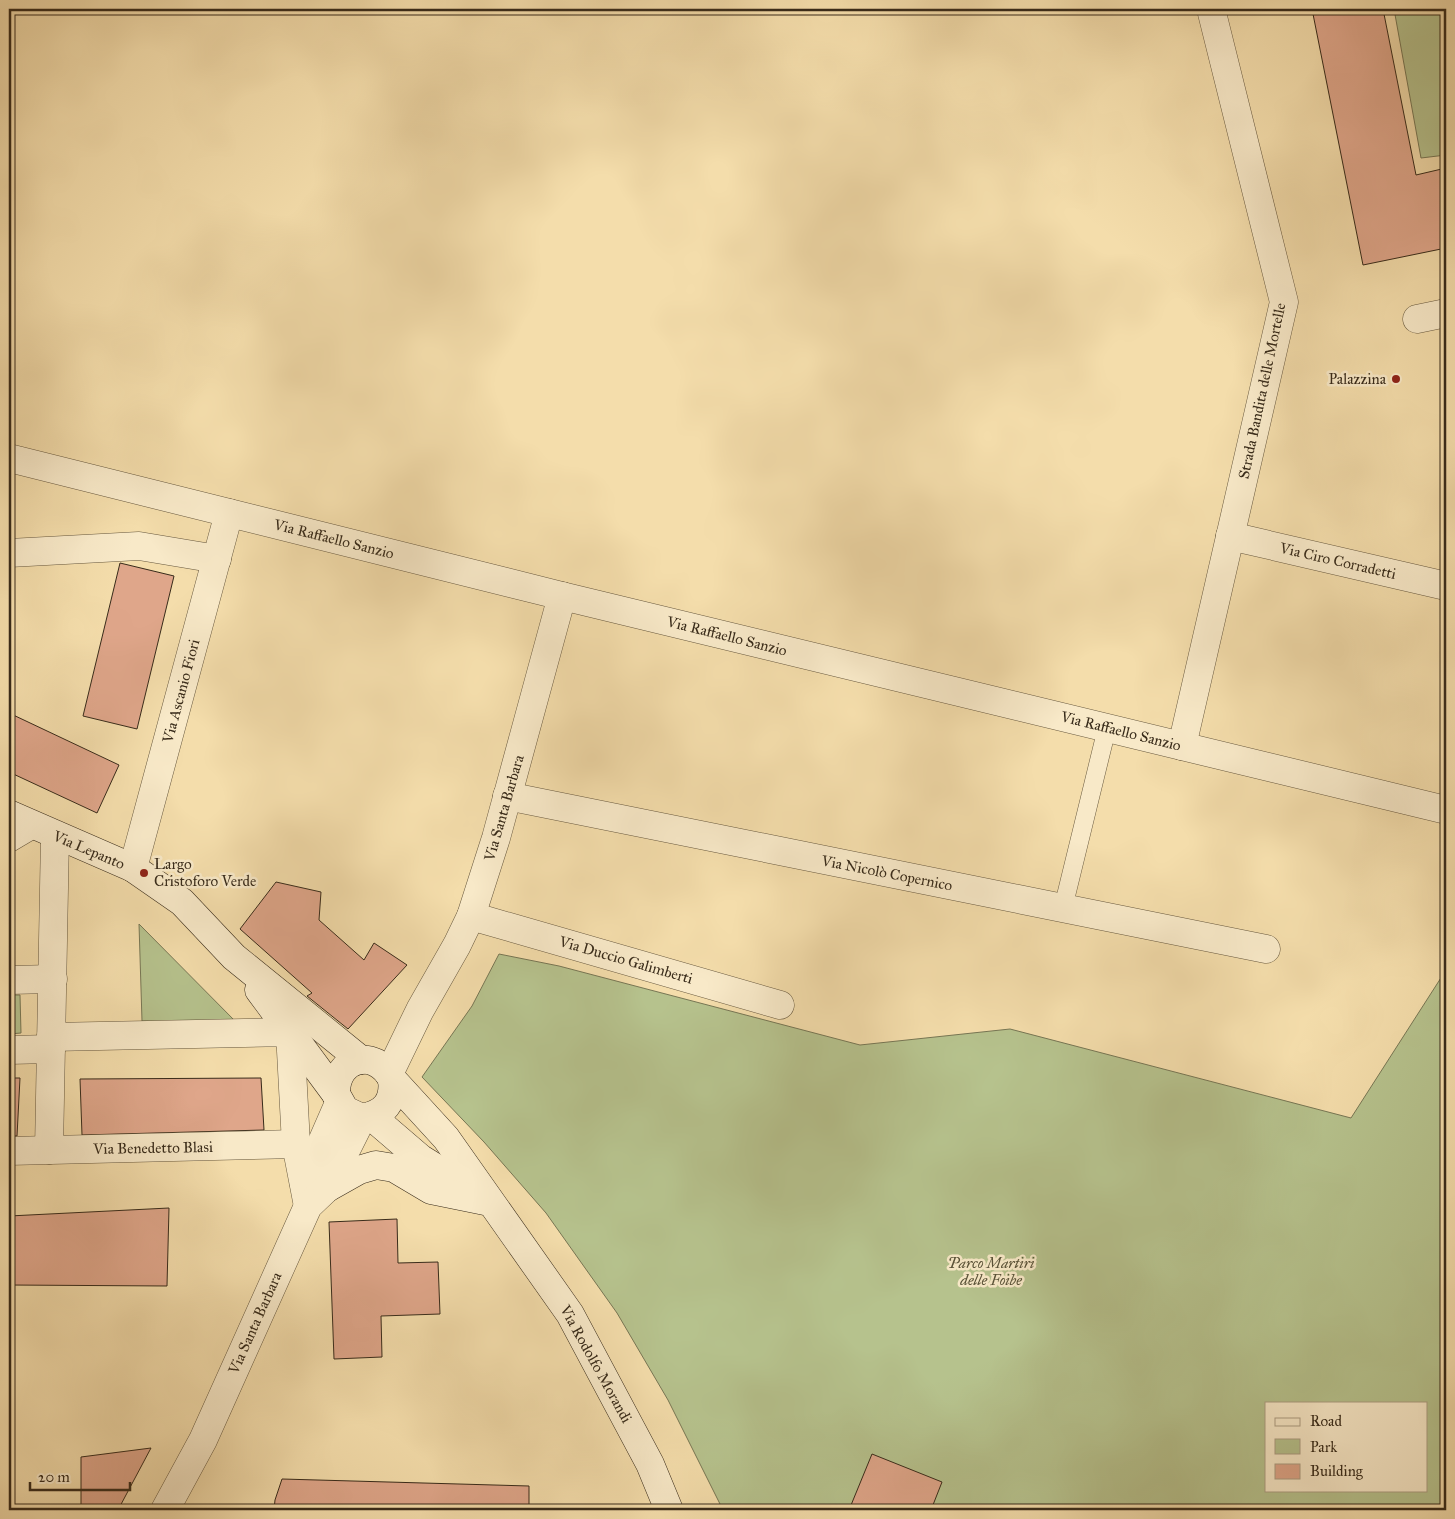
<svg xmlns="http://www.w3.org/2000/svg" width="1455" height="1519" viewBox="0 0 1455 1519" font-family="'IM FELL Great Primer',serif">
	<style>
		.green { fill: #b6c28d; stroke: #777654; fill-rule: evenodd }
		.building { fill: #dfa68a; stroke: #382b1a }
		.lines { fill: none; stroke-linecap: round; stroke-linejoin: round }
		.lane-casing { stroke: #67583e; stroke-width: 19 }
		.street-casing { stroke: #67583e; stroke-width: 29 }
		.secondary-casing { stroke: #382b1a; stroke-width: 29 }
		.lane { stroke: #f8e9c8; stroke-width: 18 }
		.street { stroke: #f8e9c8; stroke-width: 28 }
		.secondary { stroke: #f8e9c8; stroke-width: 28 }
		.poi-dot { fill: #8f2418; stroke: #f8e9c8; stroke-width: 2 }
		.labels { text-anchor: middle; stroke-width: 5; stroke-linejoin: round; paint-order: stroke }
		.poi-label { font-size: 15px; fill: #382b1a; stroke: #f8e9c8; text-anchor: end }
		.street-label { font-size: 15px; fill: #382b1a; stroke: #f8e9c8 }
		.park-label { font-size: 15px; font-style: italic; fill: #585137; stroke: #f8e9c8 }
	</style>
	<rect width="100%" height="100%" fill="#f4ddab"/>
	<filter id="stains"><feTurbulence type="fractalNoise" baseFrequency=".004" numOctaves="4"/><feColorMatrix values="0 0 0 0 .2 0 0 0 0 .09 0 0 0 0 .02 0 0 0 .5 -.17"/></filter>
	<radialGradient id="worn" r=".72"><stop offset=".6" stop-color="#630" stop-opacity="0"/><stop offset="1" stop-color="#630" stop-opacity=".3"/></radialGradient>
	<g class="green">
		<path d="M1394 9H1446V155L1421 158Z"/>
		<path d="M139 924 238 1024 142 1021Z"/>
		<path d="M499 954 559 966 860 1045 1010 1029 1351 1118 1446 970V1510H723L668 1400 617 1313 546 1213 484 1142 422 1077 472 1006ZM1266 1403H1426V1490H1266Z"/>
		<path d="M9 995H20L21 1033 9 1034Z"/>
	</g>
	<g class="building">
		<path d="M1312 9H1383L1416 175 1446 168V248L1363 265Z"/>
		<path d="M120 563 174 576 137 729 83 716Z"/>
		<path d="M9 713 119 765 97 813 9 772Z"/>
		<path d="M276 882 321 892 319 920 364 960 374 943 407 965 348 1029 307 996 312 993 240 929Z"/>
		<path d="M9 1078H20L17 1136H9Z"/>
		<path d="M261 1078 264 1130 82 1135 80 1079Z"/>
		<path d="M169 1208 167 1286 9 1285V1216Z"/>
		<path d="M397 1219 398 1263 438 1262 440 1314 381 1316 382 1357 334 1359 329 1222Z"/>
		<path d="M151 1448 118 1510H81V1457Z"/>
		<path d="M872 1454 942 1482 931 1510H849Z"/>
		<path d="M282 1479 529 1486V1510H274L275 1500Z"/>
	</g>
	<g class="lines">
		<defs>
			<path id="lane" d="M1063 908 1107 728"/>
			<g id="street">
				<path d="M1417 319 1446 313"/>
				<path d="M9 458 562 596 1446 810"/>
				<path d="M1230 536 1446 586"/>
				<path d="M9 553 139 546 217 559"/>
				<path d="M1182 746 1284 302 1211 9"/>
				<path d="M507 796 1266 949"/>
				<path d="M9 838 31 825"/>
				<path d="M133 868 229 513"/>
				<path d="M471 916 780 1005"/>
				<path d="M9 980 53 979"/>
				<path d="M51 1037 290 1032 296 1144 308 1206"/>
				<path d="M9 1050 51 1049"/>
				<path d="M389 1074 420 1010 457 945 471 916 496 838 562 596"/>
				<path d="M49 1150 55 836"/>
				<path d="M9 1151 296 1144"/>
				<path d="M304 1183 339 1103"/>
				<path d="M165 1510 203 1440 308 1206 327 1188 362 1118"/>
			</g>
			<g id="secondary">
				<path d="M9 814 133 868 182 902 234 957 361 1060"/>
				<path d="M259 990 336 1094 345 1110 362 1118C384 1114 395 1102 392 1079"/>
				<path d="M336 1094C335 1057 375 1047 392 1079L446 1138 570 1314 650 1464 669 1510"/>
				<path d="M371 1116 420 1158 476 1193"/>
				<path d="M327 1188 359 1170 376 1165 394 1168 431 1190 490 1202"/>
			</g>
		</defs>
		<use href="#lane" class="lane-casing"/>
		<use href="#street" class="street-casing"/>
		<use href="#secondary" class="secondary-casing"/>
		<use href="#lane" class="lane"/>
		<use href="#street" class="street"/>
		<use href="#secondary" class="secondary"/>
	</g>
	<g class="poi-dot">
		<circle cx="1396" cy="379" r="5"/>
		<circle cx="144" cy="873" r="5"/>
	</g>
	<g class="labels">
		<g class="poi-label">
			<text x="1386" y="384">Palazzina</text>
			<text x="154" y="869" text-anchor="start">Largo<tspan x="154" dy="17">Cristoforo Verde</tspan></text>
		</g>
		<g class="street-label">
			<text transform="translate(1262 391) rotate(-78)" y="5">Strada Bandita delle Mortelle</text>
			<text transform="translate(334 539) rotate(14)" y="5">Via Raffaello Sanzio</text>
			<text transform="translate(1338 561) rotate(13)" y="5">Via Ciro Corradetti</text>
			<text transform="translate(727 636) rotate(14)" y="5">Via Raffaello Sanzio</text>
			<text transform="translate(181 691) rotate(-75)" y="5">Via Ascanio Fiori</text>
			<text transform="translate(1121 731) rotate(14)" y="5">Via Raffaello Sanzio</text>
			<text transform="translate(504 808) rotate(-74)" y="5">Via Santa Barbara</text>
			<text transform="translate(89 850) rotate(23)" y="5">Via Lepanto</text>
			<text transform="translate(887 873) rotate(11)" y="5">Via Nicolò Copernico</text>
			<text transform="translate(626 960) rotate(16)" y="5">Via Duccio Galimberti</text>
			<text transform="translate(153 1148) rotate(-1)" y="5">Via Benedetto Blasi</text>
			<text transform="translate(255 1323) rotate(-66)" y="5">Via Santa Barbara</text>
			<text transform="translate(596 1364) rotate(61)" y="5">Via Rodolfo Morandi</text>
		</g>
		<g class="park-label">
			<text x="991" y="1268">Parco Martiri<tspan x="991" dy="17">delle Foibe</tspan></text>
		</g>
	</g>
	<rect width="1455" height="1519" fill="none" stroke="#f4ddab" stroke-width="30"/>
	<rect x="10" y="10" width="1435" height="1499" fill="none" stroke="#382b1a" stroke-width="2.5"/>
	<rect x="15" y="15" width="1425" height="1489" fill="none" stroke="#382b1a"/>
	<rect x="1265" y="1402" width="162" height="90" fill="#f8e9c8" stroke="#ab9d82"/>
	<rect x="1275" y="1418" width="25" height="8" fill="#f8e9c8" stroke="#ab9d82"/>
	<text x="1310" y="1426" font-size="15" fill="#382b1a">Road</text>
	<rect x="1275" y="1439" width="25" height="15" fill="#b6c28d" stroke="#ab9d82"/>
	<text x="1310" y="1452" font-size="15" fill="#382b1a">Park</text>
	<rect x="1275" y="1464" width="25" height="15" fill="#dfa68a" stroke="#ab9d82"/>
	<text x="1310" y="1476" font-size="15" fill="#382b1a">Building</text>
	<path d="M30 1482v8h100v-8" fill="none" stroke="#382b1a" stroke-width="2.5"/>
	<text x="38" y="1482" font-size="15" fill="#382b1a" stroke="#f8e9c8" stroke-width="4" paint-order="stroke">20 m</text>
	<rect width="100%" height="100%" filter="url(#stains)"/>
	<rect width="100%" height="100%" fill="url(#worn)"/>
</svg>
